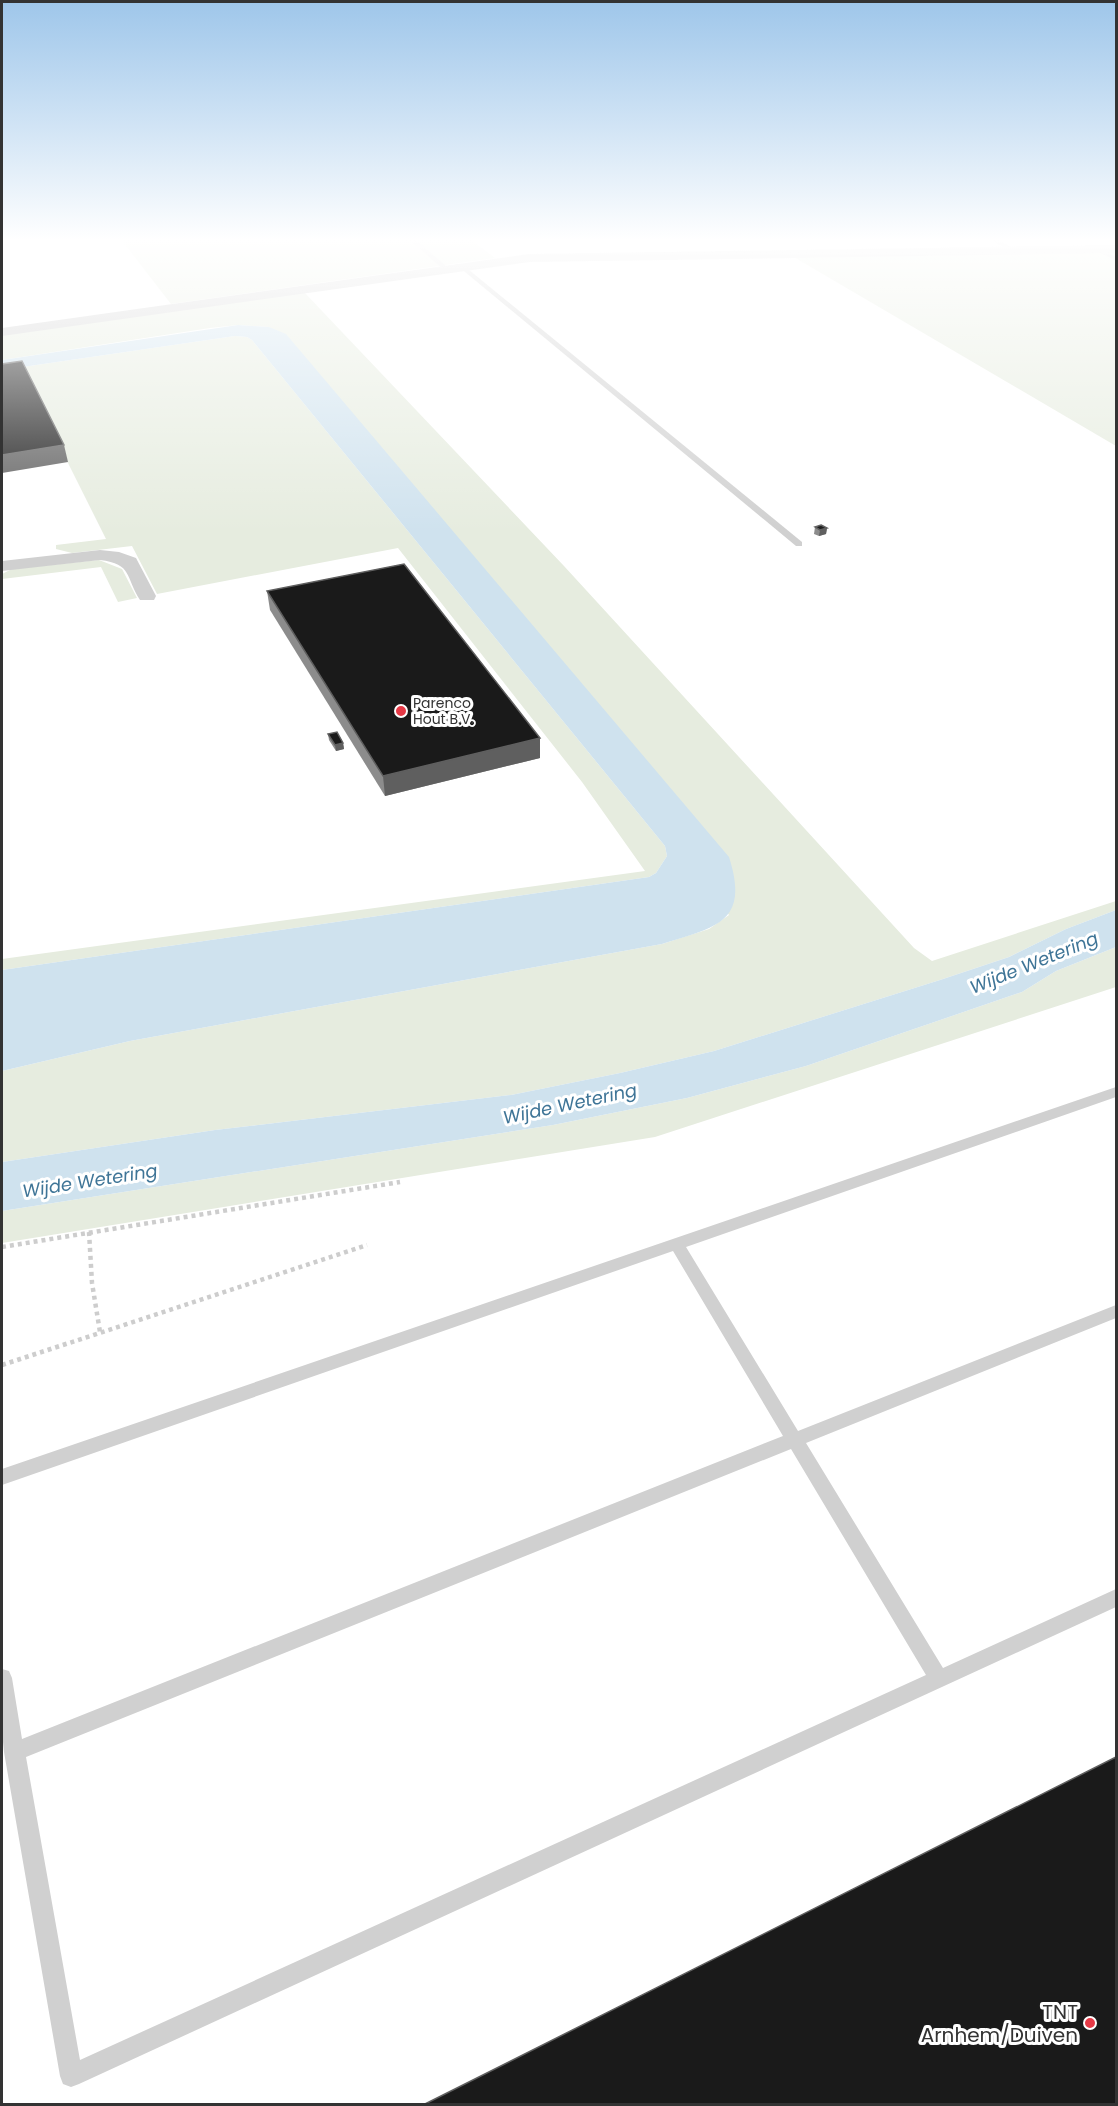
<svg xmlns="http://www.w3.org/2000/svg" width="1118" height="2106" viewBox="0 0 1118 2106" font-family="Poppins,sans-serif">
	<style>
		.green { fill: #e6ecdf }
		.water { fill: #cfe2ee }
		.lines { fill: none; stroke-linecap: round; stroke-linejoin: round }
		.path { stroke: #cdcdcd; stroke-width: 4.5; stroke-dasharray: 4 4; stroke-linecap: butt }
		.service { fill: #d0d0d0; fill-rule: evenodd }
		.minor { fill: #d0d0d0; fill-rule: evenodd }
		.wall { fill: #8c8c8c }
		.shaded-wall { fill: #5f5f5f }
		.building { fill: #1a1a1a; stroke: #5f5f5f; stroke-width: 1.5 }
		.poi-dot { fill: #e63946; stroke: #fff; stroke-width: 2 }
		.labels { text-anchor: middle; stroke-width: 6; stroke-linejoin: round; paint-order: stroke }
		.far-poi-label { font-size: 14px; fill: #333; stroke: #fff; text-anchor: start }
		.water-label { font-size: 18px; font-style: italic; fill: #3f7597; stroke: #fff }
		.near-poi-label { font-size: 20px; fill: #333; stroke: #fff; text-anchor: end }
	</style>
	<rect width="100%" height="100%" fill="#fff"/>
	<g class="green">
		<path d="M120 238H469L495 258 171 304Z"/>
		<path d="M1116 251V446L792 256Z"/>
		<path d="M304 292 564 566 914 948 932 961 1116 901V910L1066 929 1009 957 940 980 714 1051 620 1073 511 1095 215 1130 2 1162V1071L130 1041 662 944 709 929 729 915 269 327 238 325 210 328 2 360V335Z"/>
		<path d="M235 336 247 337 252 340 665 846 667 856 656 873 649 877 2 970V959L645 871 582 782 398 548 157 594 132 546 72 553 56 549V545L106 539 25 377 2 370Z"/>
		<path d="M99 560 122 569 137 598 118 602 101 567 2 579V574L12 569Z"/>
		<path d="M1116 947V987L655 1137 2 1243V1211L553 1125 687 1098 806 1066 1022 992 1056 971Z"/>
	</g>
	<g class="water">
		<path d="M238 325 269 327 286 334 729 857C750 923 716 927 662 944L130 1041 2 1071V970L649 877 656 873 667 856 665 846 252 340 247 337 235 336 2 370V360Z"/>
		<path d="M1116 910V947L1056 971 1022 992 806 1066 687 1098 553 1125 2 1211V1162L215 1130 511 1095 620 1073 714 1051 940 980 1009 957 1066 929Z"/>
	</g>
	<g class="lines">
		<g class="path">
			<path d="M89 1232 92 1283 100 1332"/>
			<path d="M2 1247 400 1182"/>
			<path d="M2 1365 367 1245"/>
		</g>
		<g class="service">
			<path d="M407 238H414L447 267V269H443Z"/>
			<path d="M986 238H994L1017 250 1012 251Z"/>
			<path d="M1095 248H1099L1116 257V261L1095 250Z"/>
			<path d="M459 265H463L802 542V546H796L459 267Z"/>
			<path d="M1116 1087V1097L686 1247 798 1431 1116 1305V1318L806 1443 943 1668 1116 1589V1607L79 2084 71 2087 63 2084 60 2076 4 1752 2 1732V1669L9 1671 12 1678 22 1739 783 1436 673 1251 2 1485V1469ZM791 1449 926 1675 80 2060 26 1757Z"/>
		</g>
		<g class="minor">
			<path d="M1116 245V253L529 262 2 336V328L529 254Z"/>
			<path d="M100 550 119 552 136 558 156 596 154 600H140C125 577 133 564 100 560L2 571V561Z"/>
		</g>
	</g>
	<g class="wall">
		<path d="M815 527 827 528 826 534 819 536 814 534Z"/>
		<path d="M267 591 540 738V758L385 796 270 610Z"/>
		<path d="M328 734 343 743 344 749 336 751 329 740Z"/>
	</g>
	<g class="shaded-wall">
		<path d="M64 445 68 462 2 473V455Z"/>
		<path d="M827 528 826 534 819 536 820 530Z"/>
		<path d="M540 738V758L385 796 383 776Z"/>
		<path d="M343 743 344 749 336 751 335 745Z"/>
	</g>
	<g class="building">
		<path d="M22 361 64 445 2 455V364Z"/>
		<path d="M821 525 827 528 820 530 815 527Z"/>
		<path d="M404 564 540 738 383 776 267 591Z"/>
		<path d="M337 732 343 743 335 745 328 734Z"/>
		<path d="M1116 1757V2104H425Z"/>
	</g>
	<linearGradient id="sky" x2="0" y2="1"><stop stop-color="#9ec6ea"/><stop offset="0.45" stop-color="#fff"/><stop offset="1" stop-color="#fff" stop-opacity="0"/></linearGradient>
	<rect width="1118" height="533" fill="url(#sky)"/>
	<g class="poi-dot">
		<circle cx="401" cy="711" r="6"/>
		<circle cx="1090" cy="2023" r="6"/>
	</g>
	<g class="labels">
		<g class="far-poi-label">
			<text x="413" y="708">Parenco<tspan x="413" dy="16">Hout B.V.</tspan></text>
		</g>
		<g class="water-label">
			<text transform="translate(1034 963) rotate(-22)" y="6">Wijde Wetering</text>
			<text transform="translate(570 1104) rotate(-12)" y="6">Wijde Wetering</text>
			<text transform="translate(90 1181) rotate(-9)" y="6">Wijde Wetering</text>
		</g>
		<g class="near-poi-label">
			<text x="1078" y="2019">TNT<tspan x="1078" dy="23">Arnhem/Duiven</tspan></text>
		</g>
	</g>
	<rect width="1118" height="2106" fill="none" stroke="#333333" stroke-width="6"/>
</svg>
